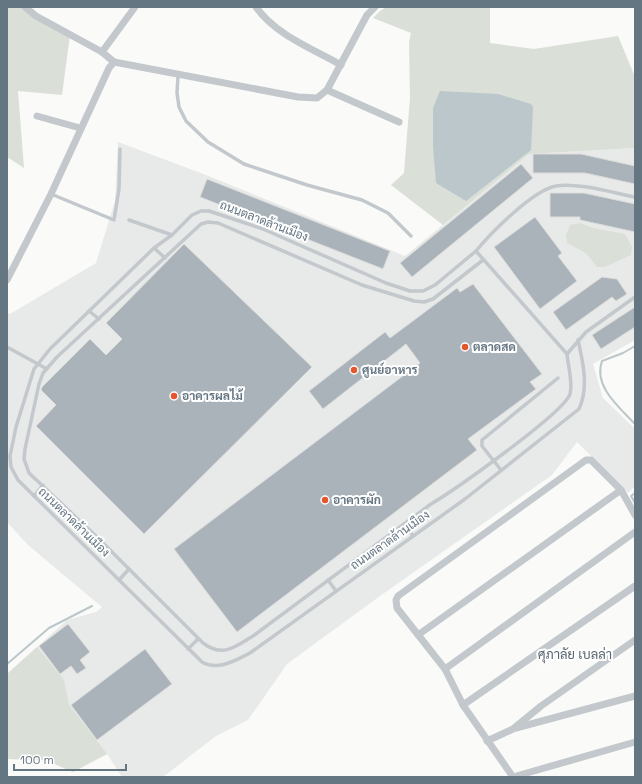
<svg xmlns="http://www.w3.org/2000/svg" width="642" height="784" viewBox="0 0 642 784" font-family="'Space Grotesk',Sarabun,sans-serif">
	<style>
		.built { fill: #e8e9e9 }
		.green { fill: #dadfd7 }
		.water { fill: #bbc7cb }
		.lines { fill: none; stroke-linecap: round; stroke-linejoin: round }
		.stream { stroke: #bbc7cb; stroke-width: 2 }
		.building { fill: #aab3b9; stroke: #dcdcda }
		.lane { stroke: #c3c8cc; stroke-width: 3.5 }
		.street { stroke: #c3c8cc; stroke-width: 7 }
		.poi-dot { fill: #e4572e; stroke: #fff; stroke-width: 1.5 }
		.labels { text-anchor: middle; stroke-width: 4; stroke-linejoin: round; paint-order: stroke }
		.street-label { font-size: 12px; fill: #657683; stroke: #fff }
		.poi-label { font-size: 12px; font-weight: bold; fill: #657683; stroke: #fff; text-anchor: start }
		.neighbourhood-label { font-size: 13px; fill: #57646e; stroke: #fff }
	</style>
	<rect width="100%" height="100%" fill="#fafaf8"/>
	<path class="built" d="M118 142 206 175 405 256 529 154 635 148V340L593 364 603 398 635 429V486L628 493 577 442 552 475 380 596 287 664 248 720 216 736 163 777H122L107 754 73 772 45 760 7 759V674L67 620 96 612 102 607 28 545 7 522V312L10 314 96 263 115 201Z"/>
	<g class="green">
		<path d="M7 7H25L70 35 62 95 18 91 24 168 7 157Z"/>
		<path d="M387 7H490V43L534 49 618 36 635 77V148L529 154 443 225 391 185 404 173 410 98 409 42 411 33 373 18 380 11Z"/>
		<path d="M580 223 593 228 625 234 632 247 631 255 605 267H597L586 253 567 243 566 235 570 225Z"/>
		<path d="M37 647 64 680 69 705 107 754 73 772 45 760 7 759V674Z"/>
	</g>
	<path class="water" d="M440 91 498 94 531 104 533 107 531 150 466 201 436 183 433 147V108Z"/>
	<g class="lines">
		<g class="stream">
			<path d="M635 346 623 353 602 361C593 386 619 407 635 424"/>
			<path d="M635 493 631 496 635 503"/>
			<path d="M7 664 49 628 92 606"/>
		</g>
	</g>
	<g class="building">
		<path d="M533 154H581L635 166V184L585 173H533Z"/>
		<path d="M521 164 533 178 412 277 400 263Z"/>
		<path d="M207 179 390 251 383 269 200 197Z"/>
		<path d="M550 193H584L635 204V232L580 220V217H550Z"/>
		<path d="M535 217 562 253 558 256 577 281 540 309 494 247Z"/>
		<path d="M184 244 312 367 144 534 36 426 56 405 41 390 42 387 90 339 106 355 122 339 106 323Z"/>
		<path d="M602 277 617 279 627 294 616 301 612 297 566 330 553 312Z"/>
		<path d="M473 284 542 374 530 382 536 389 468 439 477 450 237 632 174 549 420 363 406 344 323 409 309 391 385 332 390 338 457 288 460 292Z"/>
		<path d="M635 307V327L601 349 592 335Z"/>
		<path d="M68 624 90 652 80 660 86 668 77 674 71 666 60 674 39 646Z"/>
		<path d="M145 649 172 684 97 740 71 705Z"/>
	</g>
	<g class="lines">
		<g class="lane">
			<path d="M178 76 177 93 179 107 186 121 208 142 244 164 307 185 362 200 388 213 411 236"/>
			<path d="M51 194 114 220 119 189 120 149"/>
			<path d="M635 197C614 193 576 182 556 186 533 190 491 233 476 251L567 354 586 332 635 297"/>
			<path d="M129 220 172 235"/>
			<path d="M154 248 165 258"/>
			<path d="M476 251 435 285 423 291H410L386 283 263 229 209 211H201L192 215 172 235 154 248 50 349 34 369 16 427 10 456 11 467 18 480 202 662C218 671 234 661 250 653L465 499 579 409C589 388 583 362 578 340"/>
			<path d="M483 260 433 299 424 302 414 301 362 285 218 223 208 222 201 224 57 357 43 373 39 384 25 449 24 459 29 473 99 539 203 643C223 658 235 647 253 636L431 504C453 491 564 413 570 394 573 382 568 366 567 354"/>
			<path d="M89 311 99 319"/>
			<path d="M7 347 47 369"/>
			<path d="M501 470 482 446V440L558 378"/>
			<path d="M34 496 43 485"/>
			<path d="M404 524 413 536"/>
			<path d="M119 580 129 569"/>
			<path d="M328 580 336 591"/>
			<path d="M188 649 198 639"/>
		</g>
		<g class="street">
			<path d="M25 7 36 16 102 52"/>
			<path d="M256 7C276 35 311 48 341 65"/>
			<path d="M114 62 102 52 135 7"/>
			<path d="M327 90 399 122"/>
			<path d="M37 116 80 128"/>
			<path d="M7 280 51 194 109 68 114 62 298 97 317 98 327 90 367 15 375 7"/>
			<path d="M418 635 621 490 635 515"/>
			<path d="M445 669 635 532"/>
			<path d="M463 705 635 586"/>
			<path d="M516 728 635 696"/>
			<path d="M487 741 513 729 541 706 635 640"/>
			<path d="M513 777 463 705 445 669 397 608 396 600 398 596 586 460H591L621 490"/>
			<path d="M513 777 635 742"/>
		</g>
	</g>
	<g class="poi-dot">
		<circle cx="465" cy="347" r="4"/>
		<circle cx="354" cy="370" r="4"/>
		<circle cx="174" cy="396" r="4"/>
		<circle cx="325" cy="500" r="4"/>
	</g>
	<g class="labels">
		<g class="street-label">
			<text transform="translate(264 221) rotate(21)" y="4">ถนนตลาดล้านเมือง</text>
			<text transform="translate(74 522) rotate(44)" y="4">ถนนตลาดล้านเมือง</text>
			<text transform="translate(390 540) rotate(-35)" y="4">ถนนตลาดล้านเมือง</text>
		</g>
		<g class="poi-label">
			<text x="473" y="351">ตลาดสด</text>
			<text x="362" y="374">ศูนย์อาหาร</text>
			<text x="182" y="400">อาคารผลไม้</text>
			<text x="333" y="504">อาคารผัก</text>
		</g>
		<g class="neighbourhood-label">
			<text x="575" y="659">ศุภาลัย เบลล่า</text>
		</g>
	</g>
	<rect width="642" height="784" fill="none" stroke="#657683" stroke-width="16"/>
	<path d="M14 764v6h112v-6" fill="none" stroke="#657683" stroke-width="2"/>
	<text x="20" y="764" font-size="12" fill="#657683" stroke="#ffffff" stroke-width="3" paint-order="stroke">100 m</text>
</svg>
